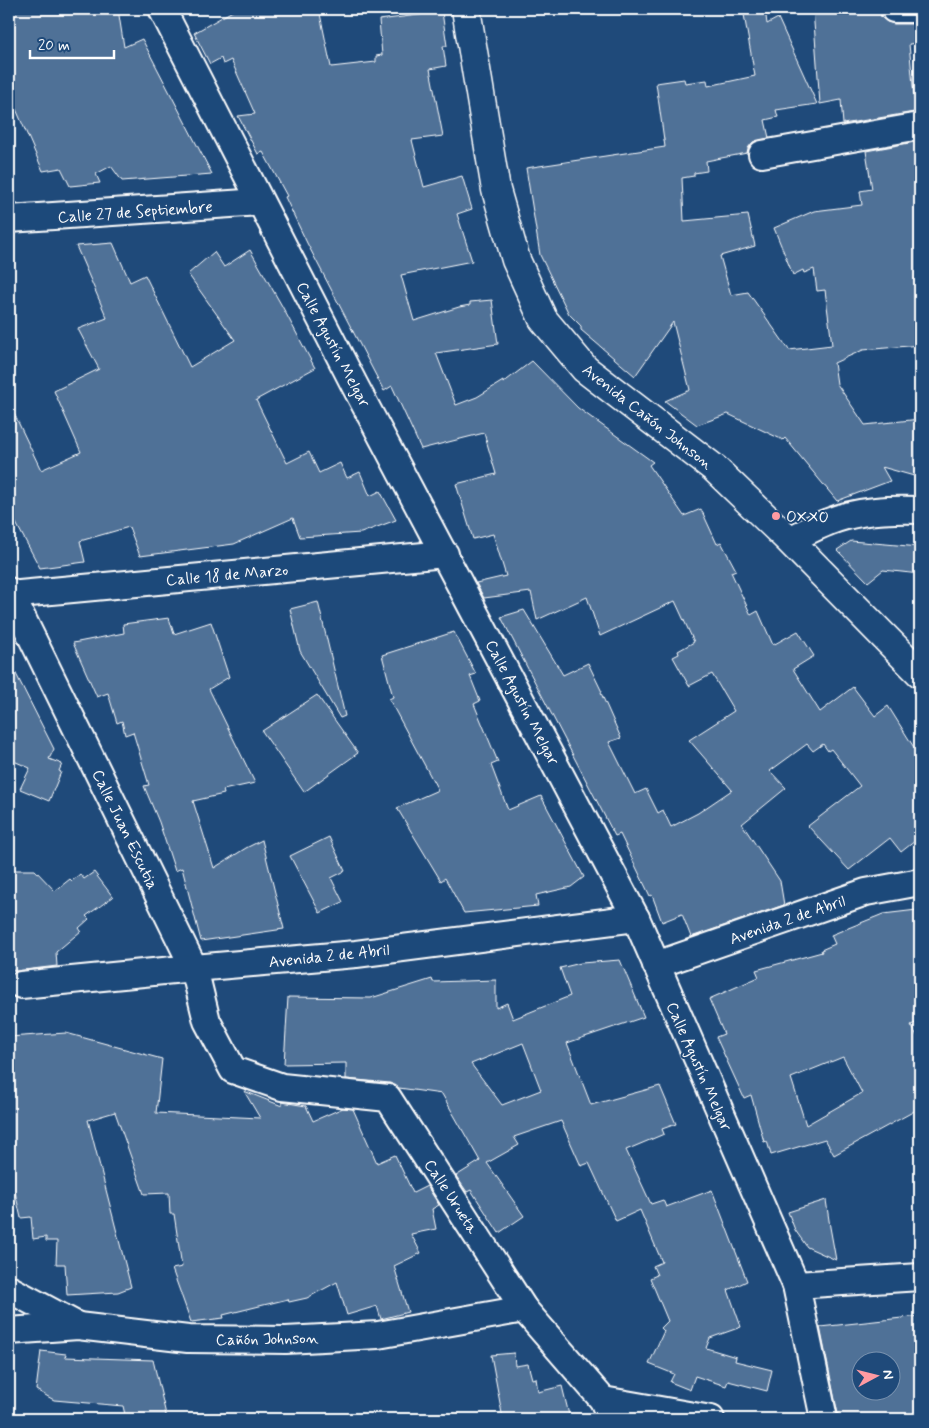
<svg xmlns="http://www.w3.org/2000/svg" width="929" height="1428" viewBox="0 0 929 1428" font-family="Mynerve,sans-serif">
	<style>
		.building { fill: #507197; stroke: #fff; fill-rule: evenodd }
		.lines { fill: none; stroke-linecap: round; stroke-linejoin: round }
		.minor-casing { stroke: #fff; stroke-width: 30 }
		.major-casing { stroke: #fff; stroke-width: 31 }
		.minor { stroke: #1f4a7a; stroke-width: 26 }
		.major { stroke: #1f4a7a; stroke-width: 28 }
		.poi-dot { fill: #ff9aa2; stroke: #1f4a7a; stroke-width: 2 }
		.labels { text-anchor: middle; stroke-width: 4; stroke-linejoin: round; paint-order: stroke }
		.street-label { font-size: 16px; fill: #fff; stroke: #1f4a7a }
		.poi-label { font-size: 16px; fill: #fff; stroke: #1f4a7a; text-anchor: start }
	</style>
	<rect width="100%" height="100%" fill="#1f4a7a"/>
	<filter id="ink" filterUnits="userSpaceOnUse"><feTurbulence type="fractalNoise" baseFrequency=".02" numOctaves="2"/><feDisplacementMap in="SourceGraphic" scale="10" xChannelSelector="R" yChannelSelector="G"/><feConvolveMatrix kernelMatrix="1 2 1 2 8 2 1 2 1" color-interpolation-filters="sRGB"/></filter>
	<g filter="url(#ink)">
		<g class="building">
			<path d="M9 9H118L124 47 142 39 212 174 122 181 111 166 96 174 100 183 70 186 61 168 43 171 9 93Z"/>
			<path d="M236 9H319L331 67 376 62V56L382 55 379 20 442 12 447 46H443L446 66 430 69 443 136 412 140 424 187 462 176 472 209 457 214 472 261 401 275 414 321 459 307 470 305V302L492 300 498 344 436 353 456 405 477 397 503 381V383L532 361 578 408 653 462 649 465 684 516 701 509 717 544 721 542 736 570 731 572 751 615 758 611 773 645 798 631 814 656 793 669 820 712 853 687 875 716 888 706 920 757V837L901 852 890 838 849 870 808 826 860 786 831 749 828 751 823 744 813 751 807 744 770 771 786 788 742 824 780 881 784 905 691 937 682 914 662 922 652 895 650 896 620 834 615 836 501 617 524 610 563 675 588 663 602 692 601 693 621 738 609 742 635 794 646 789 658 813 663 810 671 827 698 813 732 790 689 740 734 711 712 674 689 686 673 657 679 654 678 651 694 642 675 601 600 636 587 597 537 620 531 592 484 598 476 583 506 576 493 534 473 539 456 484 496 474 484 433 421 449 392 386 384 391 307 243 285 197 287 196 263 152 258 154 238 116 255 114 231 60 223 64 221 58 210 64 194 33Z"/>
			<path d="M743 9H765L767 24 778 18 817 104 776 110 778 117 765 120 769 138 753 142 748 148 747 153 706 161 707 171 694 173V176L682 178 684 221 748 215 755 246 720 256 731 295 748 292 789 350 832 345 825 290 817 291 814 269 804 273 803 270 793 275 774 228 814 211 862 205 860 191 872 189 866 151 920 141V345L863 350 834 363 837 384 865 425 920 419V469L916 468 914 476 882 467 890 481 837 501 785 438 783 440 728 414 697 425 665 401 690 390 673 322 635 376 581 330V326L569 314 540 255 526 168 665 147 656 83 684 79 685 83 707 80 708 86 755 76Z"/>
			<path d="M813 9H879L881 17 887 22 894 24H916L918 43 909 44 915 106H920V111L843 124 841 100 820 104Z"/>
			<path d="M113 243 130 282 145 275 190 367 235 340 188 274 214 252 224 267 250 250 282 306 315 368 256 400 287 463 309 452 319 473 340 463 347 478 360 472 370 496 380 491 396 520 361 533 300 537 293 518 234 544 140 556 129 527 80 541 85 562 40 568 9 510V403L41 470 81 452 54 391 99 369 78 329 107 318 76 246Z"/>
			<path d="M851 541 920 547V574L883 570 868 582 837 550Z"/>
			<path d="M318 602 345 716 340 718 300 651 290 609Z"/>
			<path d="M169 618 174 634 211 622 229 677 209 689 255 783 223 790 224 794 193 801 214 868 246 848 262 840 284 929 201 941 182 868 175 871 159 822 144 786 149 785 133 732 125 735 122 721 117 723 108 693 97 697 73 643 124 633 123 624Z"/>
			<path d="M454 632 476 674 470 676 480 701 474 704 498 762 491 765 508 810 541 796 584 877 571 887 536 895 538 906 464 913 445 878 441 881 397 808 438 790 389 699 393 697 382 655Z"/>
			<path d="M9 660 54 749 49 759 62 764 59 771 61 772 49 801 20 789 30 768 9 759Z"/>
			<path d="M317 695 358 753 304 792 262 731Z"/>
			<path d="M329 837 345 871 331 878 343 902 320 913 290 856Z"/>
			<path d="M9 870H35L55 891 70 879 72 881 80 874 84 879 94 872 113 897 86 916 89 919 79 928 81 931 56 952 57 966 16 971 9 968V940L14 929 9 927Z"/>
			<path d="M917 910 920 925V1021L911 1025 920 1041V1108L834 1155 825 1139 771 1155 767 1141 764 1142 751 1095 744 1098 716 1037 724 1034 709 999 759 977 756 970 822 952 821 950 835 944 831 935 883 914ZM843 1057 862 1093 806 1125 791 1078Z"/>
			<path d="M620 960 644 1017 567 1043 591 1105 660 1086 676 1124 662 1129 664 1134 626 1150 651 1204 663 1200 666 1207 712 1190 747 1281 728 1290 741 1327 710 1338 706 1348 736 1357 735 1361 772 1370 767 1391 728 1381 726 1386 695 1376 690 1390 670 1382 674 1374 649 1364 664 1331 661 1328 668 1321 650 1278 657 1275 653 1266 662 1262 640 1210 616 1221 589 1163 581 1166 561 1121 514 1137 519 1145 487 1163 524 1216 499 1233 471 1190 467 1192 456 1176 480 1161 442 1094 399 1088 390 1083 346 1079V1063L284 1064 288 997 371 998 432 979 433 982 496 980V1008L507 1003 513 1019 570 996 560 968 581 963ZM523 1043 541 1090 502 1105 471 1064Z"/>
			<path d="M66 1033 162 1059 156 1113 260 1118 244 1091 282 1106V1102L306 1106 313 1121 343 1108 353 1109 377 1163 395 1155 413 1193 427 1186 439 1205 432 1209 436 1229 411 1234 421 1253 394 1266 408 1312 381 1319 377 1306 347 1315 337 1282 307 1298 289 1302 288 1299 223 1315 224 1318 191 1322 172 1269 182 1267 174 1214H170L169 1193 144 1194 115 1112 88 1120 131 1287 118 1292 67 1295 65 1264H56L57 1241H46V1237L33 1239 31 1217 21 1218 15 1192 9 1193V1037Z"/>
			<path d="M826 1200 830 1227 836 1260 807 1247 795 1230 788 1212Z"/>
			<path d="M920 1316V1419H839L820 1327ZM862 1360H892V1390H862Z"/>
			<path d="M41 1351 66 1354 65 1357 153 1360 167 1419H126L123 1406 54 1400 36 1390Z"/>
			<path d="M514 1353 515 1366 528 1364 532 1379 536 1378 538 1392 562 1386 570 1419H503L491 1355Z"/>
		</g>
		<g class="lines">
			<defs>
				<g id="minor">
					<path d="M162 9 354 384 636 918 796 1285 824 1419"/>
					<path d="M894 9H920"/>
					<path d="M762 154 920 126"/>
					<path d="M9 219 260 202"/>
					<path d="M789 540C802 534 815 527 828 522 857 510 890 509 920 510"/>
					<path d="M9 591 194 968 207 1021 233 1070 282 1087 388 1098 524 1309 603 1400 611 1419"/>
					<path d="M9 595 445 554"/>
					<path d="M656 965 866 892 920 882"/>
					<path d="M21 985 194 968 356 954 636 918"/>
					<path d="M796 1285 920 1277"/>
					<path d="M9 1289 78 1326"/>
					<path d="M9 1331 78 1326 188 1339 286 1340 378 1335 524 1309"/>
					<path d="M603 1400 711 1419"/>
				</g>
				<path id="major" d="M466 9 496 190 516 260 543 319 585 369 714 468 789 540 920 673"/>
			</defs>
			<use href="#minor" class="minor-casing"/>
			<use href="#major" class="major-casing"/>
			<use href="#minor" class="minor"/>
			<use href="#major" class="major"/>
		</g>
	</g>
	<circle class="poi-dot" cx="776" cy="516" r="5"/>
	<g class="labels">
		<g class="street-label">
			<text transform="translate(135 211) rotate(-4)" y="6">Calle 27 de Septiembre</text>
			<text transform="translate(334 344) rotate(62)" y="6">Calle Agustín Melgar</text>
			<text transform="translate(648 416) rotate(38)" y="6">Avenida Cañón Johnson</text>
			<text transform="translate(227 574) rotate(-5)" y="6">Calle 18 de Marzo</text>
			<text transform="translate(523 702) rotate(62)" y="6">Calle Agustín Melgar</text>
			<text transform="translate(126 829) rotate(64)" y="6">Calle Juan Escutia</text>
			<text transform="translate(787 919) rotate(-19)" y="6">Avenida 2 de Abril</text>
			<text transform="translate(329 955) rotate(-6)" y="6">Avenida 2 de Abril</text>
			<text transform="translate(700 1066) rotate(66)" y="6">Calle Agustín Melgar</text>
			<text transform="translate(452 1196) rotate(57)" y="6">Calle Urueta</text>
			<text transform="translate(267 1338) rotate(-1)" y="6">Cañón Johnson</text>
		</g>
		<g class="poi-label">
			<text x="786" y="522">OXXO</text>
		</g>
	</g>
	<rect width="929" height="1428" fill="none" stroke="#1f4a7a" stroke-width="30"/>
	<rect x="15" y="15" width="899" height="1398" fill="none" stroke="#fff" stroke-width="2" filter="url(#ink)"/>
	<g transform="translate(876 1376) rotate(83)"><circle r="24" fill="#1f4a7a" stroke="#7992af"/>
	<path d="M0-4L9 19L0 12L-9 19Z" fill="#ff9aa2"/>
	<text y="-8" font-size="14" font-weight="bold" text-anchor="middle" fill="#ffffff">N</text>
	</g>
	<path d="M30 50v8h84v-8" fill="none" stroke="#ffffff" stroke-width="2.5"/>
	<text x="38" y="50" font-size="15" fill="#ffffff" stroke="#1f4a7a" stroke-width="4" paint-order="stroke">20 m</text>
</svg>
